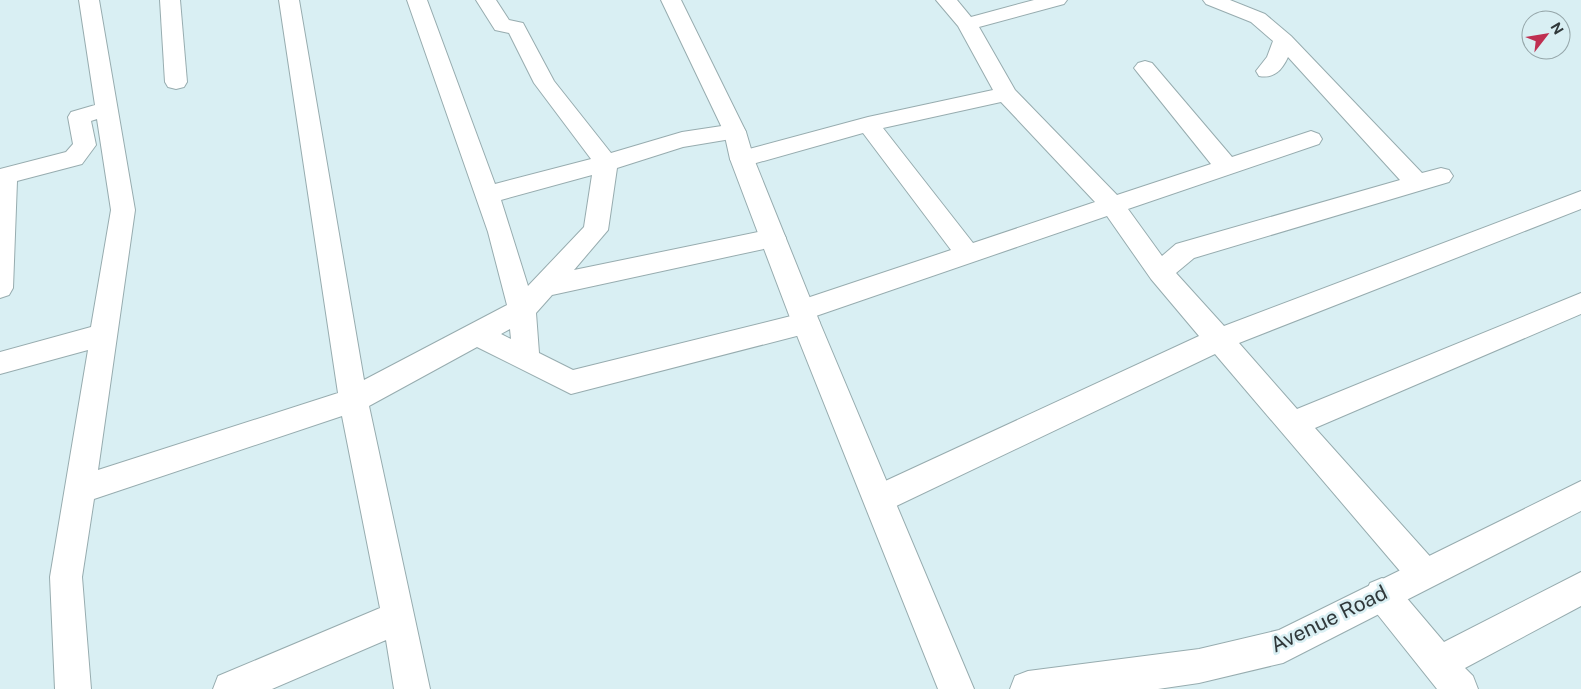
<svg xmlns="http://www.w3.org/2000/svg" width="1581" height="689" viewBox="0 0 1581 689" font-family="'Public Sans',sans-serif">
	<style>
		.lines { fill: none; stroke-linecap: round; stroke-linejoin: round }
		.street-casing { stroke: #97acaf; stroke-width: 2 }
		.secondary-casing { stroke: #97acaf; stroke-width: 2 }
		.primary-casing { stroke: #97acaf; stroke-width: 2 }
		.street { fill: #fff; fill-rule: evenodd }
		.secondary { fill: #fff; fill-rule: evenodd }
		.primary { fill: #fff; fill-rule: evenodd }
		.labels { text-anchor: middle; stroke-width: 5; stroke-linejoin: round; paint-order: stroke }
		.near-street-label { font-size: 21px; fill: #30383a; stroke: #d9eff3 }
	</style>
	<rect width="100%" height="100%" fill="#d9eff3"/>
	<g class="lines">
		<defs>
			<g id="street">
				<path d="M79 0H99L135 210 98 470 338 393 279 0H299L364 380 507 305 488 232 407 0H427L495 184 591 159 534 83 509 33 495 30 476 0H496L509 20 523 23 554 81 611 153 682 132 735 124 743 127 746 132 743 137 683 147 617 168 608 230 574 270 773 229 782 231 786 238 782 245 552 295 536 313 539 353 573 370 791 316 788 310 792 303 951 250 863 133 742 167 734 165 730 159 734 153 868 117 993 90 958 26 936 0H957L971 17 1034 0H1067L1064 4 979 27 1015 90 1117 195 1211 164 1138 73 1134 68 1138 63 1145 61 1152 63 1232 157 1311 131 1319 134 1322 139 1319 144 1128 209 1162 256 1176 244 1400 180 1288 57C1282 70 1274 79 1259 76L1256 71 1267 57 1273 41 1251 22 1206 4 1203 0H1230L1265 14 1291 36 1422 173 1441 168 1449 170 1453 176 1449 182 1194 258 1176 273 1224 326 1581 191V209L1239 343 1297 409 1581 293V314L1315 428 1435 562 1439 573 1435 584 1423 589 1411 584 1215 354 890 509 879 513 868 509 863 499 868 489 1199 336 1151 279 1107 216 816 316 820 323 816 331 571 394 477 347 369 406 430 689H394L386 640 272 689H213L218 676 380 608 342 416 94 499 82 577 91 689H55L50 577 88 350 0 374V352L91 327 111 210 97 119 91 121 96 145 82 164 17 181 13 288 9 295 0 298V169L66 152 73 144 68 117 71 112 95 105ZM1001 102 1095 202 973 243 883 128ZM592 175 584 227 528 286 501 200ZM510 329 511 339 501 334Z"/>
				<path d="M160 0H180L187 82 184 87 176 89 168 87 165 82Z"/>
				<path d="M1581 572V606L1465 668 1473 676 1478 689H1437L1370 605 1365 594 1370 583 1382 578 1394 583 1444 642Z"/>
			</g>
			<path id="secondary" d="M661 0H681L746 132 754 159 820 323 974 689H938L792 323 730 159 724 132Z"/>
			<path id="primary" d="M1581 481V511L1283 663 1199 683 1158 689H1010L1015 676 1028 671 1199 649 1279 630Z"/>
		</defs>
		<use href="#street" class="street-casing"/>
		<use href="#secondary" class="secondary-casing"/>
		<use href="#primary" class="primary-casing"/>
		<use href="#street" class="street"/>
		<use href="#secondary" class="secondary"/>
		<use href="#primary" class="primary"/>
	</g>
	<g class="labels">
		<g class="near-street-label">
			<text transform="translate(1329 619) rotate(-26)" y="7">Avenue Road</text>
		</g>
	</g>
	<g transform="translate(1546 35) rotate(59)"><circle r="24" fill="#d9eff3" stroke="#95a6a9"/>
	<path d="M0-4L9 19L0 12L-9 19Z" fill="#bf2f51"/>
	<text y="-8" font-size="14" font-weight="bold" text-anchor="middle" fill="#30383a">N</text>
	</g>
</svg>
